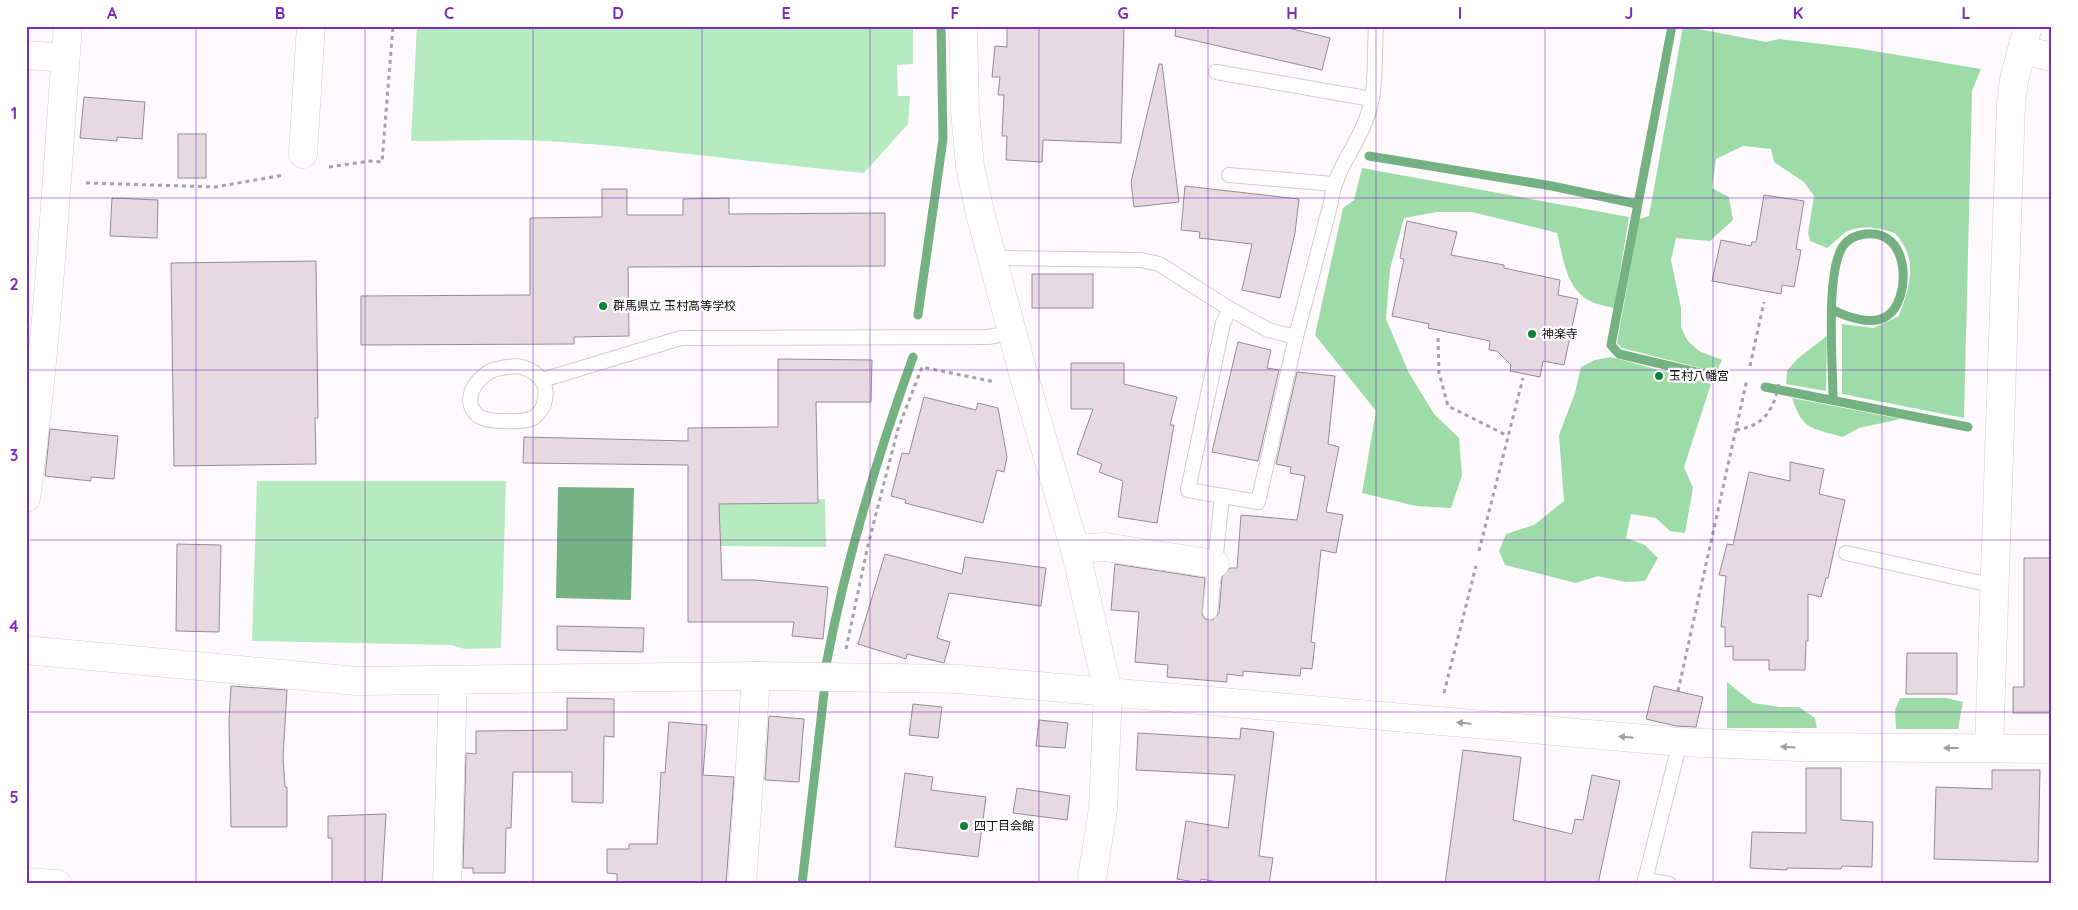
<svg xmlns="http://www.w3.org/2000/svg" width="2078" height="910" viewBox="0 0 2078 910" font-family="Quicksand,'Noto Sans JP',sans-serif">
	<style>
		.green { fill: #b6eabf }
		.forest { fill: #9ddca8 }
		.water { fill: #75b281 }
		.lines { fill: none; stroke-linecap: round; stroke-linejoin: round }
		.stream { stroke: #75b281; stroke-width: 9 }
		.building { fill: #e6d9e2; stroke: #978b93 }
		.lane-casing { stroke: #d6c9d2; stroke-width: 16 }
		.street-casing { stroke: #d6c9d2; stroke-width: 29 }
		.secondary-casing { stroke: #d6c9d2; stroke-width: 29 }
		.path { stroke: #a7a2a5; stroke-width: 3; stroke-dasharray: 4 4; stroke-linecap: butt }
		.lane { stroke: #fff; stroke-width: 14 }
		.street { stroke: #fff; stroke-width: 28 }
		.secondary { stroke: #fff; stroke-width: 28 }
		.oneway { fill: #9f9e9f }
		.grid { fill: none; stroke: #7b2cbf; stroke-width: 1; stroke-opacity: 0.55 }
		.poi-dot { fill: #0b813a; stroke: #fff; stroke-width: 2 }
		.labels { text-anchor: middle; stroke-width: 4.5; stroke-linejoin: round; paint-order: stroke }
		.poi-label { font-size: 12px; fill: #100c0f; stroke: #fff; text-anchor: start }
		.neatline { fill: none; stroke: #7b2cbf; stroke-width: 2 }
		.grid-label { font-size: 16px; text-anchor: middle; font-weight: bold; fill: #7b2cbf }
	</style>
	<rect width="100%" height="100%" fill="#fef9fc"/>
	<g class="green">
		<path d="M417 26H913V64L897 65 898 96H910L908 124 864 173C763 164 664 149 563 142 513 138 461 141 411 141Z"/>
		<path d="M257 481H506L501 648 465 649 451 645 252 641Z"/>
		<path d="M825 499 826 547 721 546 719 504Z"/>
	</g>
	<g class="forest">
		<path d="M1683 26 1766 42 1779 39 1856 48 1981 69 1972 91 1964 418 1842 394V324L1874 328 1899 316C1910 286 1919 260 1895 233 1880 228 1856 223 1842 235 1837 239 1833 244 1827 248L1810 241 1808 233 1814 196 1804 182 1774 162 1771 149 1743 146 1716 159 1712 188 1729 197 1733 220 1710 241 1676 238 1671 260 1681 308V327L1687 340 1699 351 1722 360 1716 372 1622 348 1617 343 1639 219 1649 216Z"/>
		<path d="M1362 168 1629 217 1614 308C1606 306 1595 304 1588 300 1565 286 1563 256 1557 233L1472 212H1437L1404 218 1390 269 1386 319 1409 373 1434 414 1459 438 1462 475 1451 508 1416 506 1362 493 1376 411 1315 335 1343 208 1354 200Z"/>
		<path d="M1827 336 1826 391 1786 384 1787 371 1797 359Z"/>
		<path d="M1611 357 1711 384 1684 467 1693 488 1685 533 1670 531 1656 518 1631 514 1626 538 1645 545 1658 558 1645 581 1625 582 1598 576 1576 583 1505 565 1499 551 1506 534 1534 525 1564 501 1559 435 1575 393 1581 367 1595 360Z"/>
		<path d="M1792 398 1901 419 1859 428 1843 437C1812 428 1803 431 1792 398Z"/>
		<path d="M1727 682 1753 703 1780 707H1799L1815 718 1817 728H1727Z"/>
		<path d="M1900 698H1946L1963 702 1958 729H1896L1895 710Z"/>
	</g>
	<path class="water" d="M558 487 634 488 631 600 556 598Z"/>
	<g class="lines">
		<g class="stream">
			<path d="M1672 26 1611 345 1619 354 1721 378"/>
			<path d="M1369 156 1552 186 1637 204"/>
			<path d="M1833 310C1847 317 1872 326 1887 316 1911 301 1912 228 1865 234 1857 235 1848 239 1843 246 1825 273 1833 365 1833 400"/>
			<path d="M918 315 943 139 941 26"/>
			<path d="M1765 387 1968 427"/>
			<path d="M826 665C846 560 877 457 913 357"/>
			<path d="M802 884 824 693"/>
		</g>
	</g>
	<g class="building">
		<path d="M1007 26H1124L1121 143 1043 140 1042 162 1006 160 1007 136H1002L1004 95H998L1000 77H992L995 46 1007 47Z"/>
		<path d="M1176 26H1280L1330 38 1322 70 1175 36Z"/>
		<path d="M1159 64H1162L1179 202 1134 207 1131 182Z"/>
		<path d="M84 97 145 102 142 139 117 137V141L80 138Z"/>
		<rect x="178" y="134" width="28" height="44"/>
		<path d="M1185 186 1299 199 1295 233 1280 298 1242 290 1252 244 1199 238 1200 232 1181 230Z"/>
		<path d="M602 189H627V215H683V199L729 198V214L885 213V266L628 267 629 336 574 337V344L361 345V296L530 295V218L602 217Z"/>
		<path d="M1764 195 1804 201 1796 249 1801 250 1794 287 1782 285 1781 294 1712 281 1721 240 1751 246 1752 242H1756Z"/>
		<path d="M112 198 158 200 157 238 110 236Z"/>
		<path d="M1407 221 1457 232 1451 255 1504 265V268L1560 280 1558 295 1578 299 1564 365 1543 361 1540 377 1510 371 1511 365 1497 351 1489 350 1490 341 1428 328 1429 324 1392 316 1404 259 1400 258Z"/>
		<path d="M316 261 318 418H315L316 464 174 466 171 263Z"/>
		<rect x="1032" y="274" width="61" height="34"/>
		<path d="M1238 342 1271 350 1267 368 1279 370 1258 461 1212 452Z"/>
		<path d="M778 359 872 360 871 402H816L818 503 719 504 722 580H754L828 587 823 639 792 636 794 622H688V465L523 463 524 437 688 441V428L778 427Z"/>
		<path d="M1071 363H1124V384L1177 397 1170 425H1174L1157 523 1118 517 1123 481 1099 472 1102 464 1077 454 1093 409H1071Z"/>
		<path d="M1297 372 1335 376 1328 444 1339 447 1326 512 1343 515 1336 553 1321 550 1311 642 1315 643 1312 669 1301 668 1300 676 1243 671V676L1227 674V682L1167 677 1168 665 1135 662 1139 612 1111 610 1115 564 1205 578 1202 615 1205 619 1213 620 1219 613 1222 577 1230 568H1237L1241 515 1297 520 1305 476 1290 473 1291 467 1276 464Z"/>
		<path d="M924 397 976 410 978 403 998 408 1007 457 1004 472 997 470 983 523 905 503 906 500 891 496 902 453 909 454Z"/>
		<path d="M50 429 118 436 114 479 91 477V481L45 476Z"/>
		<path d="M1790 462 1824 469 1819 494 1845 500 1828 578H1826L1821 597 1808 594V641H1806L1805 670H1769V660H1733V646L1725 647V627H1721L1726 576 1719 575 1727 544 1733 545 1749 472 1790 481Z"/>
		<path d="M177 544 221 545 219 632 176 631Z"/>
		<path d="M885 554 962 574 965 557 1046 568 1041 606 949 593 937 638 950 642 944 663 907 654 906 659 858 644Z"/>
		<path d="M2024 558H2052V713H2013V687H2024Z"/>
		<path d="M557 626 644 628 643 652 557 650Z"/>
		<path d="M1907 653H1957V694H1906Z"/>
		<path d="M231 686 287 690 283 757 285 787H287V827H231L229 720Z"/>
		<path d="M1654 686 1703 697 1696 727 1676 726 1646 719Z"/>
		<path d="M567 698 614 699V737L604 736 603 803 572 802V772H513L511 828H506L505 873H473V868H463L466 753 476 754V731L567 730Z"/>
		<path d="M913 704 942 707 938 738 909 735Z"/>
		<path d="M769 716 804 719 799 782 765 780Z"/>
		<path d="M1039 720 1068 723 1065 748 1036 746Z"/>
		<path d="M669 722 707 725 703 775 734 777 726 884H617V874L607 873V849H629V844H657L661 772 665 773Z"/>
		<path d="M1241 728 1274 732 1259 856 1273 858 1269 884H1230L1201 879 1200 883 1177 879 1186 821 1228 828 1235 775 1136 770 1138 733 1240 739Z"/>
		<path d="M1463 750 1521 757 1513 820 1572 834 1575 819 1583 820 1592 775 1620 781 1598 884H1445Z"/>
		<path d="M1806 768H1841V820L1873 822 1872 867 1842 866 1841 869 1787 868V870L1750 868 1752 832 1806 833Z"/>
		<path d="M1992 770H2040L2038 862 1934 859 1936 787 1992 789Z"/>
		<path d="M905 773 933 777 931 790 986 797 978 857 895 847Z"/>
		<path d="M1017 788 1070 796 1067 820 1013 813Z"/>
		<path d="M386 814 382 883H332V838H328V816Z"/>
	</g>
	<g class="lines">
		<defs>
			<g id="lane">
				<path d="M1216 72 1372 99"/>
				<path d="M1229 175 1333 184"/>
				<path d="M992 258 1141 260 1159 264 1230 309 1268 330 1296 337"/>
				<path d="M1230 309 1223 323 1188 490 1258 502 1296 337 1331 202C1335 168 1358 146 1368 114 1377 88 1374 54 1376 26"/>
				<path d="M517 366C534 369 549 380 545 400 544 407 539 414 533 418 523 423 489 422 480 417 460 404 474 379 491 371 499 367 508 367 517 366Z"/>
				<path d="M542 380 681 338 988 337 1011 333"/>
				<path d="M1846 553 1995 586"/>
				<path d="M1210 612 1222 496"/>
				<path d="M1645 880 1669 884"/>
				<path d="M1644 884 1680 742"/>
			</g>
			<g id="street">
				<path d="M2023 50 2052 57"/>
				<path d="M26 55 65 58"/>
				<path d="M303 154 311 26"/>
				<path d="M26 498C48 341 56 184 68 26"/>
				<path d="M1075 549 1105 547 1215 564"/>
				<path d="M26 650 357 681 756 676 958 679 1680 742 1799 747 2052 749"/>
				<path d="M1989 748 2011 104 2014 80 2028 26"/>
				<path d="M26 882 57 884"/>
				<path d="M447 884 453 680"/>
				<path d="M742 884 756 676"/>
			</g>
			<path id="secondary" d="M963 26 965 111 970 166 980 213 1025 380 1075 549 1108 692 1103 809 1091 884"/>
		</defs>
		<use href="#lane" class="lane-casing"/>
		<use href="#street" class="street-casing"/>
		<use href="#secondary" class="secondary-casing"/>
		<g class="path">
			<path d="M329 167 370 161 382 162 393 26"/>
			<path d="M86 183 215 187 284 175"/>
			<path d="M1438 338 1439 373 1448 406 1508 436"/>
			<path d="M1750 366 1764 302"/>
			<path d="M1736 430C1765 426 1775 408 1779 381"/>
			<path d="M1479 551 1523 378"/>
			<path d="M846 649 868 545 898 429 922 367 995 382"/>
			<path d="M1678 691 1747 379"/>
			<path d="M1444 693 1476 566"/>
		</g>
		<use href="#lane" class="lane"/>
		<use href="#street" class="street"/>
		<use href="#secondary" class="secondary"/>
	</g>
	<defs><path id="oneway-solid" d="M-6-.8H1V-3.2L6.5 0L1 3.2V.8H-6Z" transform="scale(1.25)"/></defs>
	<g class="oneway">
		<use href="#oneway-solid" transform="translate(1464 723) rotate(-175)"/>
		<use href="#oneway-solid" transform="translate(1626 737) rotate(-175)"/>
		<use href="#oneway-solid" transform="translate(1788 747) rotate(-177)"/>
		<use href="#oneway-solid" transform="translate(1951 748) rotate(-180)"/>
	</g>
	<path class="grid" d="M196 26V884M365 26V884M533 26V884M702 26V884M870 26V884M1039 26V884M1208 26V884M1376 26V884M1545 26V884M1713 26V884M1882 26V884M26 198H2052M26 370H2052M26 540H2052M26 712H2052"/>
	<g class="poi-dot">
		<circle cx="603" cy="306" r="5"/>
		<circle cx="1532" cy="334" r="5"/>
		<circle cx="1659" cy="376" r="5"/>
		<circle cx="964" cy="826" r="5"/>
	</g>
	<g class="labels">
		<g class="poi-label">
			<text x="613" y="310">群馬県立 玉村高等学校</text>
			<text x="1542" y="338">神楽寺</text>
			<text x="1669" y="380">玉村八幡宮</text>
			<text x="974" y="830">四丁目会館</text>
		</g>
	</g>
	<rect width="2078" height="910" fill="none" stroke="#ffffff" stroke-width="55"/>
	<rect x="28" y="28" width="2022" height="854" class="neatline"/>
	<g class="grid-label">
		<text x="112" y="19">A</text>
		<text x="280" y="19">B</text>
		<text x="449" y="19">C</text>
		<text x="618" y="19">D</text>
		<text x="786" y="19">E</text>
		<text x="955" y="19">F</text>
		<text x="1123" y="19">G</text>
		<text x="1292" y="19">H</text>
		<text x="1460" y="19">I</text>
		<text x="1629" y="19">J</text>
		<text x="1798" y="19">K</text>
		<text x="1966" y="19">L</text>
		<text x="14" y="119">1</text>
		<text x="14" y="290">2</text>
		<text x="14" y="461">3</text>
		<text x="14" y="632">4</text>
		<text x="14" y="803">5</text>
	</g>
</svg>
